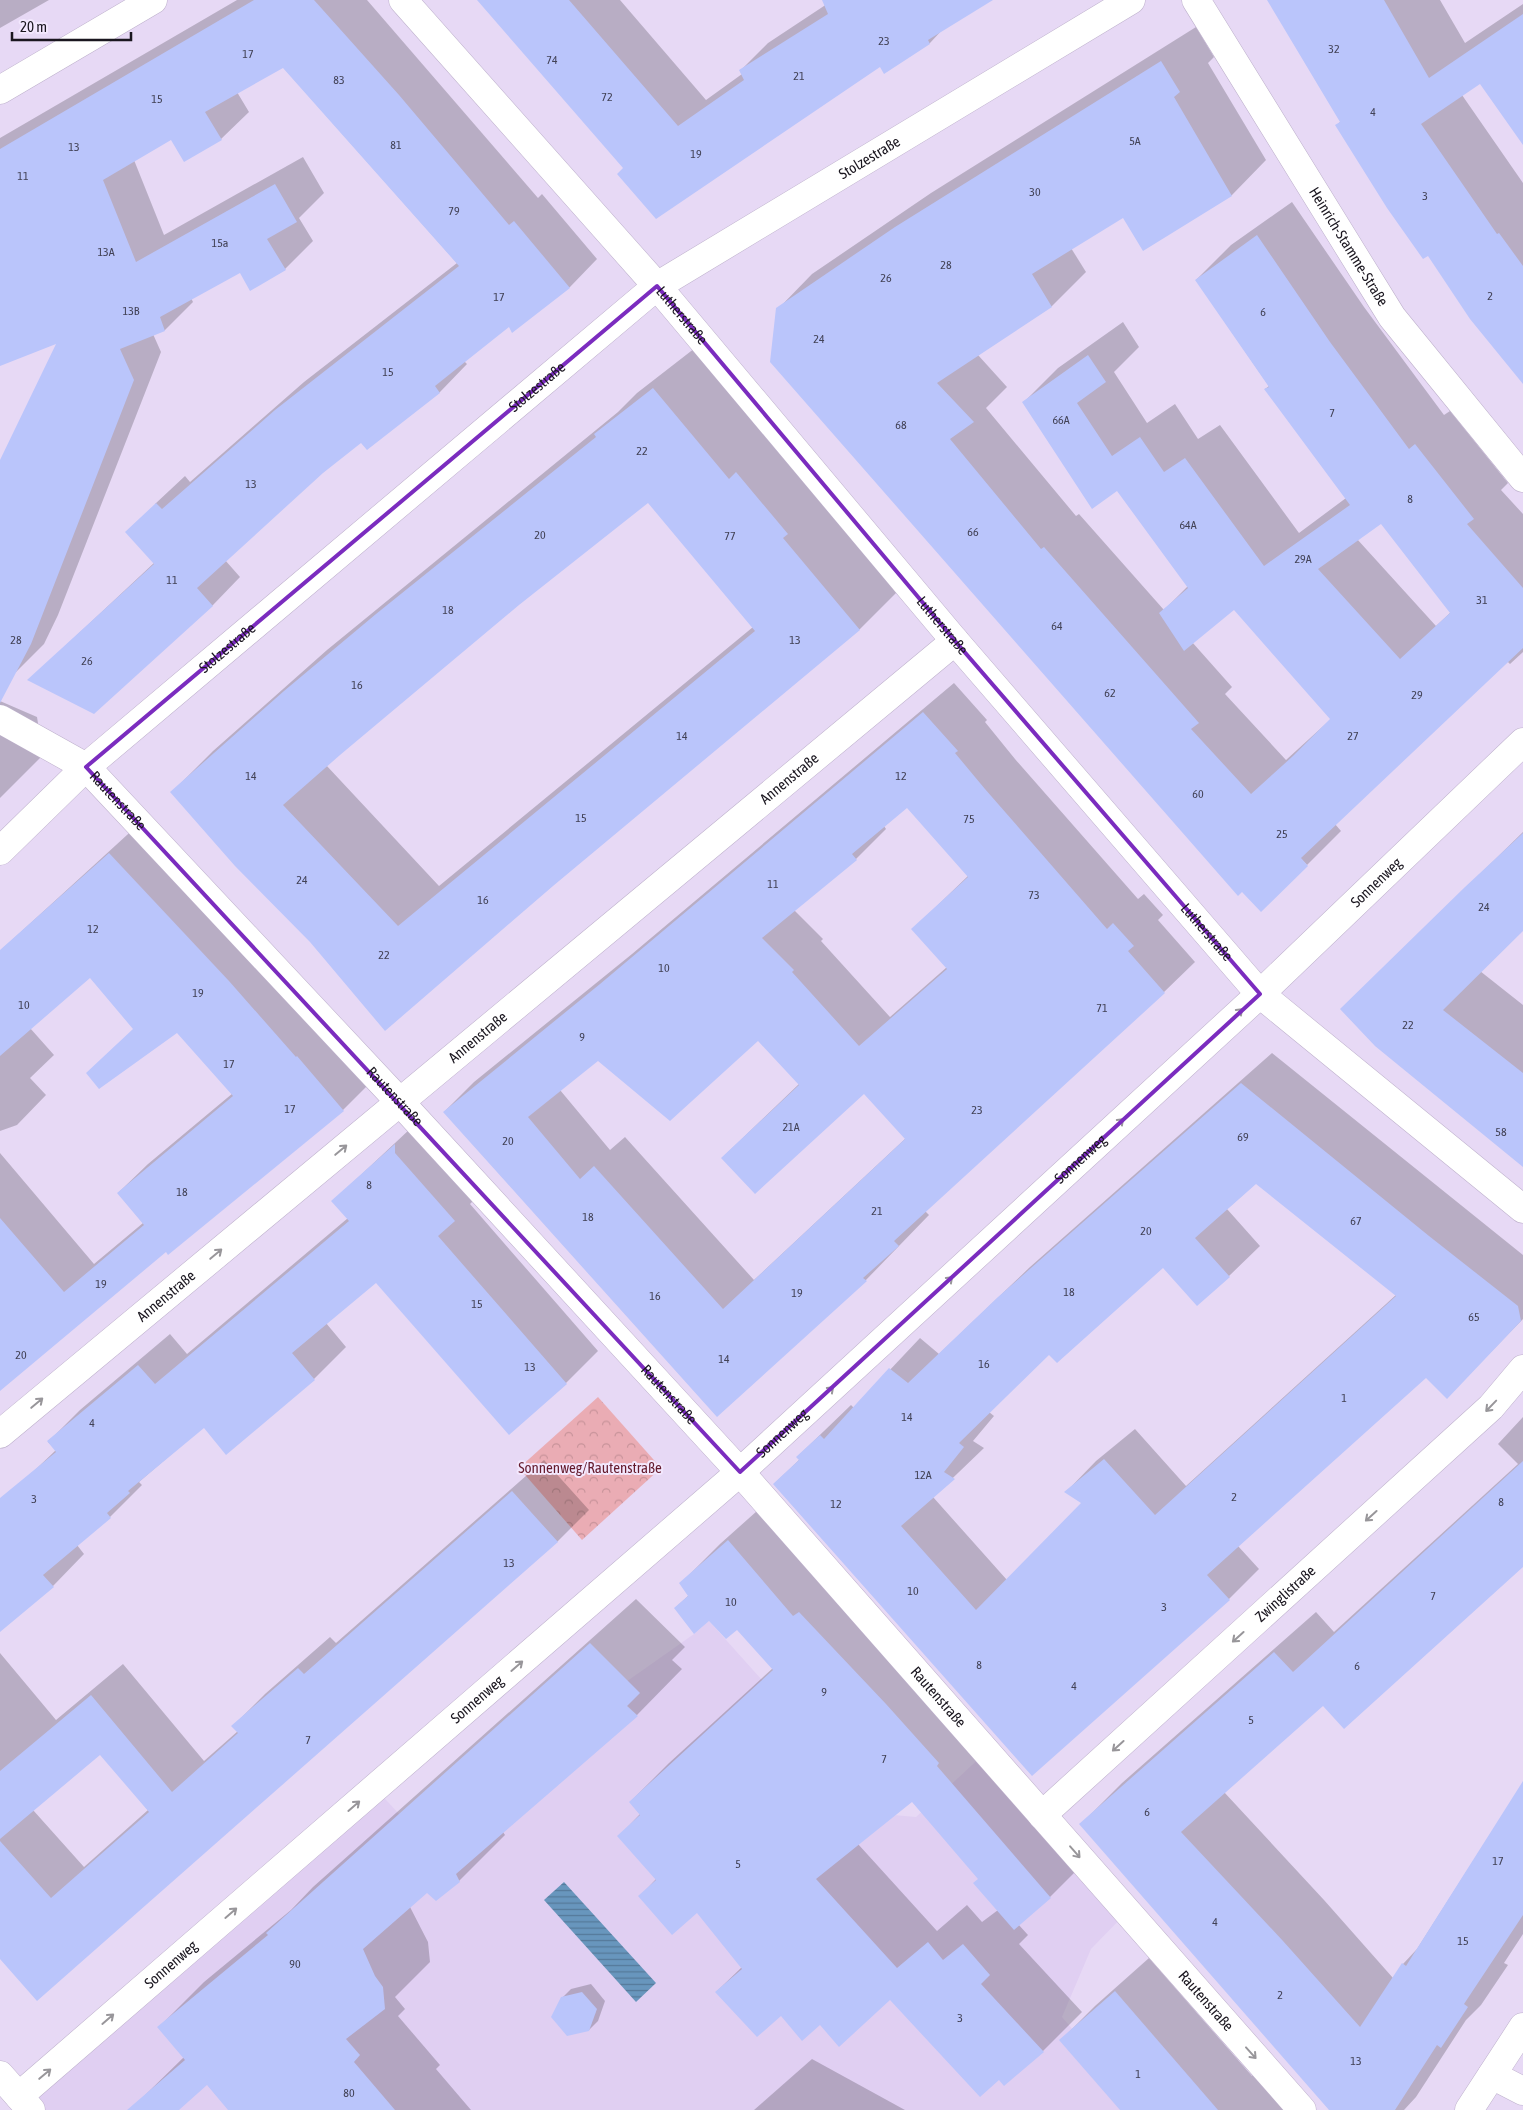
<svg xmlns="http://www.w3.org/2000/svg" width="1523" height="2110" viewBox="0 0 1523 2110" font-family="'Asap Condensed',sans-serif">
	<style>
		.built { fill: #e0cff2 }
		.park { fill: url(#park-crowns) }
		.water { fill: url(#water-rules) }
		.shadow { fill: #0003; fill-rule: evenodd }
		.building { fill: #bac5fb; fill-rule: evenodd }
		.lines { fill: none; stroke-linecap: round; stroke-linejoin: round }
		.street-casing { stroke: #beb1cc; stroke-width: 29 }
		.secondary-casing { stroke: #beb1cc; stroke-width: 29 }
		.street { stroke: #fff; stroke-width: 28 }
		.secondary { stroke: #fff; stroke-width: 28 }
		.oneway { stroke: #98969a }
		.marked { fill: none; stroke: #7b2cbf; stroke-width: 4; stroke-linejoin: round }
		.labels { text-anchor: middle; stroke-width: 4; stroke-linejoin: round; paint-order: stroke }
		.number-label { font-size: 12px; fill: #424256 }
		.street-label { font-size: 15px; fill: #1a161f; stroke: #f3e8fe }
		.park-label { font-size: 15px; fill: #641a2c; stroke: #f3e8fe }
	</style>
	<defs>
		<pattern id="park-crowns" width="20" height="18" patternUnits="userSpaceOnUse" patternTransform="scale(1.25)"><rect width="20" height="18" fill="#eaacb4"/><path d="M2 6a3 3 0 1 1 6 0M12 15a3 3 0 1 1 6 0" fill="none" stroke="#c8939a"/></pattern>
		<pattern id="water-rules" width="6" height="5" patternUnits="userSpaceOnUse" patternTransform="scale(1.25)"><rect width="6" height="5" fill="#6896bd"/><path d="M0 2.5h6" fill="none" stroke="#557999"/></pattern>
	</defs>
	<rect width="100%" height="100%" fill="#e7d9f5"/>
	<path class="built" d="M709 1621 882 1814 916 1817 986 1752 1127 1912 1091 1949 1062 2017 1142 2110H37L27 2097 375 1788 400 1815 638 1716 613 1691 694 1634Z"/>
	<path class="park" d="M598 1397 661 1468 582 1540 519 1468Z"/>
	<path class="water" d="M564 1882 656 1983 636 2002 544 1900Z"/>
	<g class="shadow">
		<path d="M0 0H49L0 28Z"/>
		<path d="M237 0H367L538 198 542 194 597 259 570 287 512 331 509 326 464 361 467 364 440 392 368 448 362 441 323 472 225 560 240 577 213 605 94 712 30 679 155 562V504L185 476 190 482 304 382 457 263 283 67 237 92 249 112 221 139 172 138 134 160 164 235 303 157 324 193 299 218 313 241 285 269 240 271 191 298 193 302 165 330 153 334 161 352 58 615 44 644 16 672 0 665V464L59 342 0 365V138Z"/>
		<path d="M479 0H620L706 100 742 74 740 71 768 43 833 0H991L943 29 930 43 885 72 881 65 625 168Z"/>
		<path d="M1275 0H1440L1465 43 1523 4V129L1480 82 1462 95 1523 183V382L1337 125 1341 121Z"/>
		<path d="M1196 27 1214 57 1208 63 1266 160 1232 195 1144 249 1123 216 1071 248 1086 272 1052 306 978 355 1007 387 986 408 1076 516 1079 514 1164 610 1188 586 1117 489 1024 402 1058 368 1123 322 1139 347 1114 372 1147 423 1175 404 1198 439 1220 425 1299 533 1346 498 1265 389 1269 386 1196 280 1231 245 1292 202 1364 307 1444 415 1450 411 1508 483 1501 490 1523 514V652L1510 664 1507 661 1335 824 1341 831 1307 865 778 309 812 274 931 193ZM1381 522 1451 612 1436 626 1357 539ZM1234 608 1331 719 1286 760 1225 694 1232 687 1192 642Z"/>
		<path d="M695 348 901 588 860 629 553 885 385 1029 311 941 172 792 213 751 327 650 618 412 637 393ZM648 501 753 627 439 886 326 765 519 604Z"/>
		<path d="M954 683 987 720 985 722 1015 759 1138 899 1144 894 1163 915 1158 920 1195 962 1164 992 925 1211 929 1215 866 1280 717 1416 444 1112 474 1082 632 954ZM907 806 969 875 913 929 947 967 890 1017 821 941 823 939 794 910 856 859 886 829 884 826ZM758 1039 800 1083 722 1158 864 1092 906 1138 754 1280 625 1137 610 1150 560 1090 598 1059Z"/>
		<path d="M0 701 37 717 43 755 0 798Z"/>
		<path d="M139 824 372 1081 343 1110 166 1250 0 1390V1153L94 1264 143 1223 118 1193 148 1164 233 1093 177 1031 134 1028 90 977 30 1028 54 1055 30 1078 46 1095 17 1125 0 1131V951Z"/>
		<path d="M1523 832V930L1480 971 1523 1005V1165L1380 972Z"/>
		<path d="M1272 1053 1523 1255V1319L1447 1397 1426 1376 1238 1546 1259 1569 1229 1599 1032 1774 774 1484 800 1459 797 1457 851 1405 854 1408 920 1338 939 1354 1030 1267ZM1256 1183 1397 1294 1186 1486 1135 1429 1096 1461 1066 1492 1083 1503 1007 1580 933 1497 984 1448 973 1441 994 1416 989 1412 1049 1353 1163 1266 1198 1304 1229 1276 1260 1246 1227 1209Z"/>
		<path d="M426 1114 486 1188 470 1204 598 1351 566 1383 509 1433 376 1281 326 1323 346 1347 314 1379 226 1453 204 1426 139 1482 142 1485 110 1517 77 1545 84 1554 53 1586 0 1630V1511L34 1471 56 1450 48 1442 80 1410 170 1334 187 1354 348 1218 333 1201Z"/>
		<path d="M1523 1417V1565L1323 1704 1224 1792 1324 1900 1393 1978 1403 1964 1417 1949 1523 1783V1934L1504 1963 1508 1965 1481 2005 1466 2020 1416 2097 1404 2110H1330L1081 1824 1122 1783 1316 1612 1334 1632 1518 1464 1498 1444Z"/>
		<path d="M544 1460 589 1510 557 1542 0 1956V1653L56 1720 123 1664 204 1761 238 1731 233 1726 265 1694 330 1637 336 1643ZM100 1753 148 1810 84 1867 33 1810Z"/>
		<path d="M767 1502 1089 1858 1050 1897 1018 1924 1028 1935 1019 1944 1082 2012 1043 2051 1004 2084 999 2078 890 1999 820 2024 781 2014 716 1992 742 1967 698 1911 640 1896 656 1879 619 1836 640 1814 630 1802 669 1763 773 1668 737 1628 675 1608 689 1595 681 1583 720 1544ZM912 1800 979 1879 998 1910 982 1922 967 1905 937 1931 858 1844Z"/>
		<path d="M636 1599 685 1647 672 1660 682 1669 637 1715 503 1832 505 1835 459 1881 427 1892 410 1907 428 1942 430 1962 395 1997 405 2009 398 2016 440 2065 436 2069 471 2110H229L207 2084 177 2110H145L138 2102 184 2057 159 2027 204 1982 291 1910 313 1887Z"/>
		<path d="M1149 1958 1252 2076 1263 2068 1302 2110H1121L1061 2040 1095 2006Z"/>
		<path d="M591 1984 605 2001 598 2021 589 2030 562 1998 571 1989Z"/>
		<path d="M812 2059 905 2110H754Z"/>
	</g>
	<g class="building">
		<path d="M254 0H314L399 95 509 225 514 221 570 288 512 333 509 327 470 358 435 386 440 393 367 450 361 443 323 473 197 588 213 606 94 714 27 680 154 564 125 532 156 503 162 509 275 410 459 266 283 68 205 112 222 140 184 162 171 140 103 180 136 262 275 184 297 222 267 239 286 270 250 291 240 273 160 317 165 331 120 349 134 380 31 644 0 703V460L56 344 0 366V149Z"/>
		<path d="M477 0H569L678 126 744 80 739 70 828 14 822 0H993L928 40 930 44 884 74 880 67 656 219 617 174 623 168Z"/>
		<path d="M1267 0H1384L1429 78 1523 14V145L1480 84 1421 124 1497 234 1499 233 1523 266V384L1470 319 1428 256 1423 259 1387 208 1335 125 1340 122Z"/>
		<path d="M1161 61 1180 92 1174 97 1232 196 1143 251 1123 218 1032 274 1052 307 937 383 974 422 950 439 1041 549 1044 547 1199 723 1191 729 1251 794 1293 756 1330 719 1234 610 1184 651 1159 613 1188 588 1117 491 1092 509 1022 402 1088 355 1106 382 1077 403 1112 456 1140 437 1164 472 1185 458 1264 566 1350 505 1264 389 1269 387 1195 280 1257 235 1330 342 1409 449 1415 444 1474 519 1467 524 1523 588V648L1301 858 1308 866 1261 912 1242 892 1238 896 770 362 776 308 895 227ZM1381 524 1450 613 1400 659 1318 569Z"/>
		<path d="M653 388 729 479 736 472 788 534 783 538 860 630 553 886 385 1031 310 942 235 866 170 792 284 691 376 614 596 437 594 434ZM648 503 755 631 398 926 283 805 340 755 519 605Z"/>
		<path d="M923 712 958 751 955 753 985 789 1107 929 1113 923 1134 946 1128 951 1165 993 894 1241 899 1246 863 1278 867 1281 717 1417 443 1112 600 984ZM907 808 968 877 911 929 947 969 859 1046 792 972 794 970 762 938 857 860 852 854ZM758 1041 799 1085 721 1158 755 1194 864 1094 905 1139 723 1309 594 1166 580 1179 528 1117 598 1061 670 1121Z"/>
		<path d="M1523 833V931L1443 1010 1523 1073V1167L1375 1046 1340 1009 1465 887Z"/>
		<path d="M109 853 229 981 296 1057 297 1056 344 1111 168 1255 166 1252 0 1391V1218L64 1292 144 1225 117 1193 233 1096 177 1033 99 1089 86 1073 133 1029 90 978 0 1056V950Z"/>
		<path d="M1241 1083 1429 1236 1518 1306 1521 1321 1447 1399 1426 1378 1207 1575 1230 1600 1032 1776 773 1484 799 1460 796 1457 820 1435 824 1439 889 1368 908 1383 998 1297ZM1256 1184 1396 1296 1155 1515 1104 1459 1064 1492 1081 1503 976 1610 901 1526 955 1479 944 1472 964 1447 959 1443 1049 1355 1057 1363 1163 1268 1197 1306 1230 1277 1195 1238Z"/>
		<path d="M395 1144V1153L455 1221 438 1236 567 1384 509 1435 376 1283 292 1353 315 1380 226 1455 204 1428 128 1491 130 1493 107 1513 111 1518 43 1575 54 1587 0 1632V1498L56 1452 47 1441 138 1365 155 1384 349 1221 331 1201Z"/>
		<path d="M1523 1461V1567L1344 1729 1323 1706 1181 1832 1283 1941 1360 2027 1402 1963 1406 1966 1523 1781V1915L1464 2004 1468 2007 1441 2048 1437 2045 1395 2110H1329L1079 1824 1274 1652 1293 1672Z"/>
		<path d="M512 1491 558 1542 37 2001 0 1959V1841L51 1898 149 1812 100 1755 0 1839V1771L91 1695 172 1792 238 1733 231 1726 298 1668 304 1674Z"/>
		<path d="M728 1540 793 1616 799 1612 886 1704 939 1763 937 1766 1051 1898 1014 1930 973 1883 978 1879 912 1802 816 1879 897 1968 928 1942 943 1960 963 1944 990 1975 981 1984 1044 2052 1004 2086 999 2080 980 2097 890 2000 839 2047 820 2025 802 2041 781 2016 757 2037 715 1992 742 1969 697 1913 672 1935 638 1896 656 1880 617 1836 640 1815 629 1802 773 1670 737 1630 726 1639 709 1621 694 1634 674 1608 688 1596 679 1583Z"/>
		<path d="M590 1643 640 1693 627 1706 638 1716 456 1874 460 1882 436 1901 427 1893 363 1949 375 1976 383 1987 385 2009 346 2039 360 2055 354 2062 395 2110H228L207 2085 179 2110H127L185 2060 157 2027 268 1935 266 1933Z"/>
		<path d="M1115 1991 1218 2110H1120L1059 2040Z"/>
		<path d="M582 1992 597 2009 589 2031 567 2036 551 2017 561 1997Z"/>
	</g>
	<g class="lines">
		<defs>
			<g id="street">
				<path id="s1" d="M403 0 657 286 955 641 1260 994 1523 1209"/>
				<path id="s2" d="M1196 0 1392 317 1523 478"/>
				<path d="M0 90 153 0"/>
				<path id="s3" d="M0 719 86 767 399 1101 740 1472 1302 2110"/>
				<path id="s4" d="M0 851 86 767 657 286 1131 0"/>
				<path id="s5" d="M0 1434 955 641"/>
				<path id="s6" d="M1042 1815 1491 1407 1523 1369"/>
				<path d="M1492 2075 1523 2091"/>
				<path id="s7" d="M19 2096 740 1472 1260 994 1523 742"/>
			</g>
			<g id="secondary">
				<path d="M0 2075 31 2110"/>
				<path d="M1469 2110 1523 2027"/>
			</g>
		</defs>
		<use href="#street" class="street-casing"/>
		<use href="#secondary" class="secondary-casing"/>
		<use href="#street" class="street"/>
		<use href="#secondary" class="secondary"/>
	</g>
	<defs><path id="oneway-shaft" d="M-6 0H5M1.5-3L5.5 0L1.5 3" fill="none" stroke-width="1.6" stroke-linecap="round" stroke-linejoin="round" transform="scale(1.25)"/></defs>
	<g class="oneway">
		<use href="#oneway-shaft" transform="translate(1237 1014) rotate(-43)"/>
		<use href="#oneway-shaft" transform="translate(1118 1124) rotate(-43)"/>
		<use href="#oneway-shaft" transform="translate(341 1150) rotate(-40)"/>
		<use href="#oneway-shaft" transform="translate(216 1254) rotate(-40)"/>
		<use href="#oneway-shaft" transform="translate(947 1282) rotate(-43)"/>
		<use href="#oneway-shaft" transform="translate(828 1392) rotate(-43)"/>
		<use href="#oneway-shaft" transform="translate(37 1403) rotate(-40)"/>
		<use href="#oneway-shaft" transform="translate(1491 1406) rotate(134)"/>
		<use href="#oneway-shaft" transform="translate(1371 1516) rotate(138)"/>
		<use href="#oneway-shaft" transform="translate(1238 1637) rotate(138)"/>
		<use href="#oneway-shaft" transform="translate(517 1666) rotate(-41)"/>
		<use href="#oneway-shaft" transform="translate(1118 1746) rotate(138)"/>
		<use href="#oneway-shaft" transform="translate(354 1806) rotate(-41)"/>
		<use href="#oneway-shaft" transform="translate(1075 1852) rotate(49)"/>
		<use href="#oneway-shaft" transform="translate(231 1913) rotate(-41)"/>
		<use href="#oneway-shaft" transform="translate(108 2019) rotate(-41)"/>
		<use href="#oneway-shaft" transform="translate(1251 2053) rotate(48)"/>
		<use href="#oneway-shaft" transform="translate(45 2074) rotate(-40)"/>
	</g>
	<path class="marked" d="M657 286 955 641 1260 994 740 1472 86 767Z"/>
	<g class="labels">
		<g class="number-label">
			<text x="884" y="45">23</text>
			<text x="1334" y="53">32</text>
			<text x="248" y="58">17</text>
			<text x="552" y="64">74</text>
			<text x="799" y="80">21</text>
			<text x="339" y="84">83</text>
			<text x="607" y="101">72</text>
			<text x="157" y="103">15</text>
			<text x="1373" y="116">4</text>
			<text x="1135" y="145">5A</text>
			<text x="396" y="149">81</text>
			<text x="74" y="151">13</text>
			<text x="696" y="158">19</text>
			<text x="23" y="180">11</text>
			<text x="1035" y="196">30</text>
			<text x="1425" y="200">3</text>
			<text x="454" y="215">79</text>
			<text x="220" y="247">15a</text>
			<text x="106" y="256">13A</text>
			<text x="946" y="269">28</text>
			<text x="886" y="282">26</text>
			<text x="1490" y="300">2</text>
			<text x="499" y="301">17</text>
			<text x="131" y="315">13B</text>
			<text x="1263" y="316">6</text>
			<text x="819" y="343">24</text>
			<text x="388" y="376">15</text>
			<text x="1332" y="417">7</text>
			<text x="1061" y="424">66A</text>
			<text x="901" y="429">68</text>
			<text x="642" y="455">22</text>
			<text x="251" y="488">13</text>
			<text x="1410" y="503">8</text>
			<text x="1188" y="529">64A</text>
			<text x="973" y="536">66</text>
			<text x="540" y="539">20</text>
			<text x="730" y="540">77</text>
			<text x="1303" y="563">29A</text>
			<text x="172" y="584">11</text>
			<text x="1482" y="604">31</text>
			<text x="448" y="614">18</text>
			<text x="1057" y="630">64</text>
			<text x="16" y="644">28</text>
			<text x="795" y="644">13</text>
			<text x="87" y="665">26</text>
			<text x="357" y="689">16</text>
			<text x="1110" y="697">62</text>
			<text x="1417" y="699">29</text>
			<text x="682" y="740">14</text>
			<text x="1353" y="740">27</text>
			<text x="251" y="780">14</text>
			<text x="901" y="780">12</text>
			<text x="1198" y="798">60</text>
			<text x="581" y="822">15</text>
			<text x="969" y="823">75</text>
			<text x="1282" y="838">25</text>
			<text x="302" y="884">24</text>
			<text x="773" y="888">11</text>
			<text x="1034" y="899">73</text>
			<text x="483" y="904">16</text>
			<text x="1484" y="911">24</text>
			<text x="93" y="933">12</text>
			<text x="384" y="959">22</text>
			<text x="664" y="972">10</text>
			<text x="198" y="997">19</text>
			<text x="24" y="1009">10</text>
			<text x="1102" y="1012">71</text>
			<text x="1408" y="1029">22</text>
			<text x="582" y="1041">9</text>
			<text x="229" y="1068">17</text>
			<text x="290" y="1113">17</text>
			<text x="977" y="1114">23</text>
			<text x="791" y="1131">21A</text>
			<text x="1501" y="1136">58</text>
			<text x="1243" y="1141">69</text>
			<text x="508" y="1145">20</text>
			<text x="369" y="1189">8</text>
			<text x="182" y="1196">18</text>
			<text x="877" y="1215">21</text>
			<text x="588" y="1221">18</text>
			<text x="1356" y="1225">67</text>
			<text x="1146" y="1235">20</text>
			<text x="101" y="1288">19</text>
			<text x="1069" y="1296">18</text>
			<text x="797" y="1297">19</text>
			<text x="655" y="1300">16</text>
			<text x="477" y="1308">15</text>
			<text x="1474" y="1321">65</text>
			<text x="21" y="1359">20</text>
			<text x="724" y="1363">14</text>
			<text x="984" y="1368">16</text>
			<text x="530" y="1371">13</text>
			<text x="1344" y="1402">1</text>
			<text x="907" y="1421">14</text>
			<text x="92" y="1427">4</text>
			<text x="923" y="1479">12A</text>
			<text x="1234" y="1501">2</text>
			<text x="34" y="1503">3</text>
			<text x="1501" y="1506">8</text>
			<text x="836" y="1508">12</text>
			<text x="509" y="1567">13</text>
			<text x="913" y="1595">10</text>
			<text x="1433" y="1600">7</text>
			<text x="731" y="1606">10</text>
			<text x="1164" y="1611">3</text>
			<text x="979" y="1669">8</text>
			<text x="1357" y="1670">6</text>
			<text x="1074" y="1690">4</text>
			<text x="824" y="1696">9</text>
			<text x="1251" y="1724">5</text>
			<text x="308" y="1744">7</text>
			<text x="884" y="1763">7</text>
			<text x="1147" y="1816">6</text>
			<text x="1498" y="1865">17</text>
			<text x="738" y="1868">5</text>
			<text x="1215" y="1926">4</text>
			<text x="1463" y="1945">15</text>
			<text x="295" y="1968">90</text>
			<text x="1280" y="1999">2</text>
			<text x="960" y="2022">3</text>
			<text x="1356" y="2065">13</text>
			<text x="1138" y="2078">1</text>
			<text x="349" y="2097">80</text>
		</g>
		<g class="street-label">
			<text dy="5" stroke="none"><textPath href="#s4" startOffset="1115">Stolzestraße</textPath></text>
			<text dy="5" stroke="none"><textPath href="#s2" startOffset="290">Heinrich-Stamme-Straße</textPath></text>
			<text dy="5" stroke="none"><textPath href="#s1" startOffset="421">Lutherstraße</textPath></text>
			<text dy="5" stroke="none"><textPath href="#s4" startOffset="710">Stolzestraße</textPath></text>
			<text dy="5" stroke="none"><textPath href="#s1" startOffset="826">Lutherstraße</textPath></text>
			<text dy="5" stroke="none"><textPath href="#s4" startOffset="305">Stolzestraße</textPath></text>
			<text dy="5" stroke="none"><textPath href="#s5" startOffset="1026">Annenstraße</textPath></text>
			<text dy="5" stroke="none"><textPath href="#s3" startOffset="145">Rautenstraße</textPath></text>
			<text dy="5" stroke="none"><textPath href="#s7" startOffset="1821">Sonnenweg</textPath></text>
			<text dy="5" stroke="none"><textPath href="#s1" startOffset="1231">Lutherstraße</textPath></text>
			<text dy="5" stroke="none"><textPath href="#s5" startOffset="621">Annenstraße</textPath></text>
			<text dy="5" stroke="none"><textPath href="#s3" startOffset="550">Rautenstraße</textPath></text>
			<text dy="5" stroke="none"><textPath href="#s7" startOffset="1416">Sonnenweg</textPath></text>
			<text dy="5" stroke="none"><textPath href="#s5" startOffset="216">Annenstraße</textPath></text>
			<text dy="5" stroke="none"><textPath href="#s3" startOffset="955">Rautenstraße</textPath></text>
			<text dy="5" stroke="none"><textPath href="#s7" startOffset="1011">Sonnenweg</textPath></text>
			<text dy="5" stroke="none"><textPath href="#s6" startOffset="329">Zwinglistraße</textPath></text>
			<text dy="5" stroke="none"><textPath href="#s3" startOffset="1360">Rautenstraße</textPath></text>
			<text dy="5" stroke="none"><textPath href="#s7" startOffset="606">Sonnenweg</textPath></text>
			<text dy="5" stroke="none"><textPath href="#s7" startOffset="201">Sonnenweg</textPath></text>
			<text dy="5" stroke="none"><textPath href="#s3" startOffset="1765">Rautenstraße</textPath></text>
		</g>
		<g class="park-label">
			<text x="590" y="1473">Sonnenweg/Rautenstraße</text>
		</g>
	</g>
	<path d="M12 32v8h119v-8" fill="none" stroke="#1a161f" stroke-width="2.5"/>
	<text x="20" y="32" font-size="15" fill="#1a161f" stroke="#f3e8fe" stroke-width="4" paint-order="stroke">20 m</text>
</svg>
